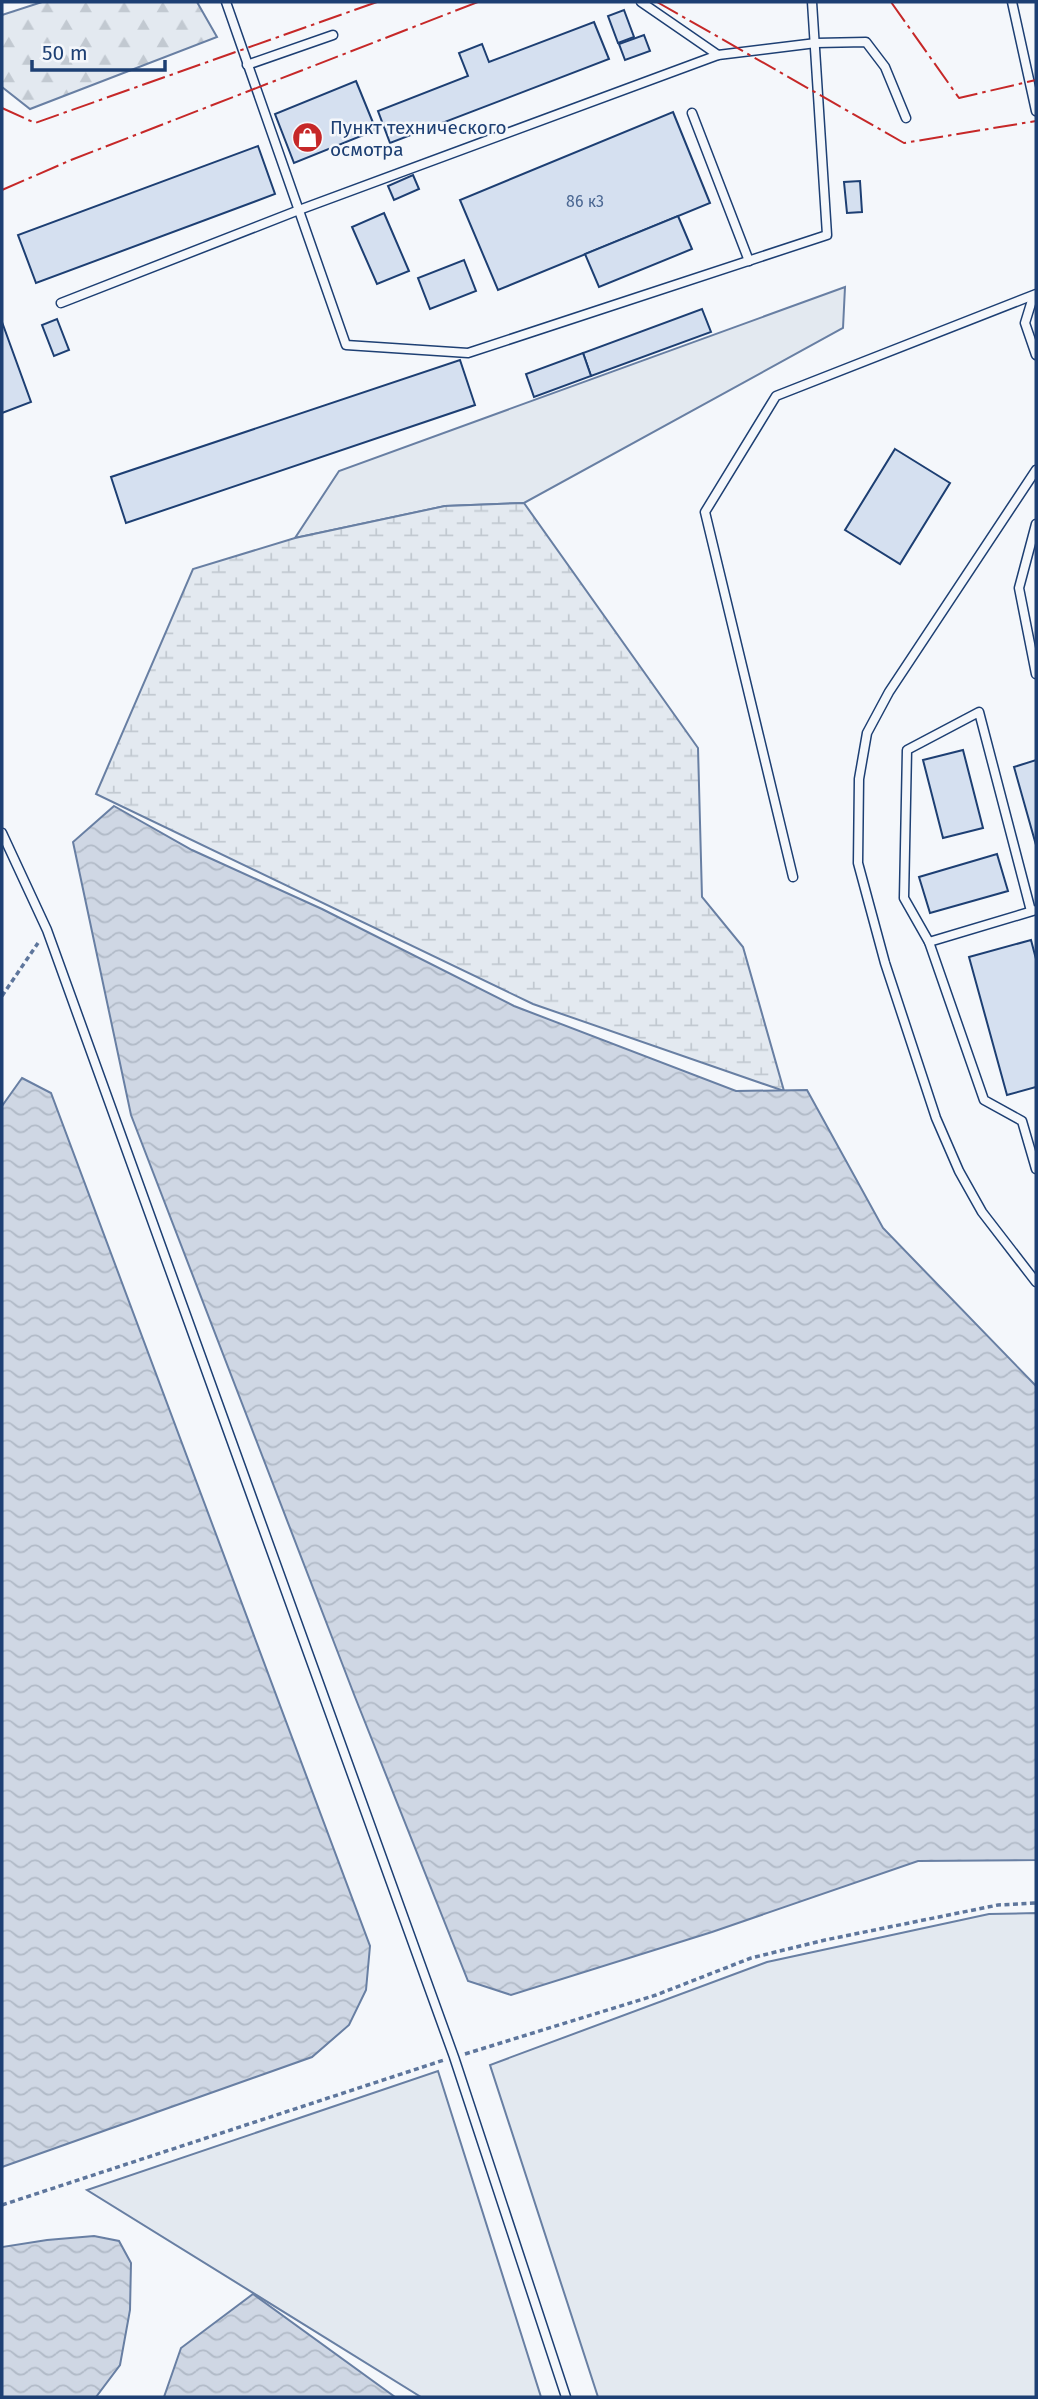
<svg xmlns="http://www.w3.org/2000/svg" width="1038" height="2399" viewBox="0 0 1038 2399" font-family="'Fira Sans',sans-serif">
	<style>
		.green { fill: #e3e9f0; stroke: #687fa3; stroke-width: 2 }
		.forest { fill: url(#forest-firs); stroke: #687fa3; stroke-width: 2 }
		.wetland { fill: url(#wetland-marsh); stroke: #687fa3; stroke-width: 2 }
		.water { fill: url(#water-waves); stroke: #687fa3; stroke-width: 2 }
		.building { fill: #d5e0f0; stroke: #1d3f73; stroke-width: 2 }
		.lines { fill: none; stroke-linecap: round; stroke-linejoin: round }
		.service-casing { stroke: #1d3f73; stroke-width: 11 }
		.path { stroke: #5e769c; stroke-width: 3.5; stroke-dasharray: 5 3.5; stroke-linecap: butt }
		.service { stroke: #f4f7fb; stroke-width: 8 }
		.power { stroke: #c62828; stroke-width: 2; stroke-dasharray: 24 5 3.5 5; stroke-linecap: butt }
		.labels { text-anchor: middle; stroke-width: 5; stroke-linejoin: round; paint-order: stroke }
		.number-label { font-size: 16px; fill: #4b6792 }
		.poi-label { font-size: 19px; fill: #1d3f73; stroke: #f4f7fb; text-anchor: start }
	</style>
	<defs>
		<pattern id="forest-firs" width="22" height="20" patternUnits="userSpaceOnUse" patternTransform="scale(1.75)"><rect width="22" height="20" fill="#e3e9f0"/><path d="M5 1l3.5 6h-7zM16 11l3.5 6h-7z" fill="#c2c9d1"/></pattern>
		<pattern id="wetland-marsh" width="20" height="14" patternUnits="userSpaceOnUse" patternTransform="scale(1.75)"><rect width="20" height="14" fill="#e3e9f0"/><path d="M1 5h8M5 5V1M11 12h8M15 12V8" fill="none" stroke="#c2c9d1"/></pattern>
		<pattern id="water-waves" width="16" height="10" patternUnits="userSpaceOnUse" patternTransform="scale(1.75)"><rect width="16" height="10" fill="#cfd7e4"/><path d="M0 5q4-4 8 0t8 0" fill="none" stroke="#b1bac7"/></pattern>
	</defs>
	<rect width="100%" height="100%" fill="#f4f7fb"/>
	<g class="green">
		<path d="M845 287 843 328 524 503 445 506 295 538 339 471Z"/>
		<path d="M1036 1913V2397H598L490 2065 767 1962 989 1914Z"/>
		<path d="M438 2071 541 2397H421L87 2190Z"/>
	</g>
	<path class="forest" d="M42 2H197L217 37 30 109 2 87V15Z"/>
	<path class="wetland" d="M524 503 698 748 702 897 743 947 784 1091 533 1004 96 794 193 569 295 538 445 506Z"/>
	<g class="water">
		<path d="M114 806 192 850 322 909 514 1006 736 1091 807 1090 883 1228 1036 1386V1860L918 1861 712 1932 511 1995 468 1981 355 1697 131 1115 73 842Z"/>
		<path d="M22 1078 51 1093 370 1946 366 1990 349 2025 312 2057 2 2167V1106Z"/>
		<path d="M94 2236 119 2241 131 2263 130 2310 120 2365 96 2397H2V2247L47 2240Z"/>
		<path d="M253 2294 395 2397H164L181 2348Z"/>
	</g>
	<g class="building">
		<path d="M624 10 634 37 618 43 608 16Z"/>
		<path d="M594 22 609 59 390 143 378 111 468 76 459 53 482 44 489 62Z"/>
		<path d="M644 35 650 51 625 60 619 44Z"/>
		<path d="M356 81 376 130 294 163 275 114Z"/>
		<path d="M673 112 710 203 498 290 460 200Z"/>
		<path d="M258 146 275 194 36 283 18 235Z"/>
		<path d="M413 175 419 189 394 200 388 186Z"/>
		<path d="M860 181 862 212 847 213 844 182Z"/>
		<path d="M384 213 409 271 377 284 352 227Z"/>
		<path d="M678 216 692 249 599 287 585 254Z"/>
		<path d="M464 260 476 291 430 309 418 278Z"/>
		<path d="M702 309 711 332 591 376 583 353Z"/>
		<path d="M57 319 69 350 54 356 42 325Z"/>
		<path d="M2 322 31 402 2 413Z"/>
		<path d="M583 353 591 376 534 397 526 374Z"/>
		<path d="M460 360 475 405 126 523 111 477Z"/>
		<path d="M895 449 950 483 900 564 845 530Z"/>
		<path d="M963 750 983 828 943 838 923 760Z"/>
		<path d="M1036 760V845L1014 767Z"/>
		<path d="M997 854 1008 891 930 913 919 877Z"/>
		<path d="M1031 940 1036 959V1087L1007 1095 969 957Z"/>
	</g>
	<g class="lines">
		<defs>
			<g id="service">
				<path d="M226 2 346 345 468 353 827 235 812 2"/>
				<path d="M641 2 718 55"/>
				<path d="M1012 2 1036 111"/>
				<path d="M247 65 333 35"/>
				<path d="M692 113 749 261"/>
				<path d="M1033 297 1025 323 1036 355"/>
				<path d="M61 303 299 210 718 55 816 43 866 42 885 67 906 118"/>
				<path d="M1036 470 889 692 867 733 859 779 858 863 885 963 936 1118 959 1171 982 1212 1036 1282"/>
				<path d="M1036 524 1019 588 1036 674"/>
				<path d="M2 833 47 930 454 2057 566 2397"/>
				<path d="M793 877 705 512 776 396 1036 294"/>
				<path d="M1031 911 979 712 907 750 904 898 929 942 984 1100 1022 1121 1036 1169"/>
				<path d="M929 942 1036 910"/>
			</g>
		</defs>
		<use href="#service" class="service-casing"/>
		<g class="path">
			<path d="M2 996 38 943"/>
			<path d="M465 2054 656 1995 751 1958 825 1940 998 1905 1036 1903"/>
			<path d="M2 2205 444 2060"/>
		</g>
		<use href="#service" class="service"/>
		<g class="power">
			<path d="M657 2 904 143 1036 121"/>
			<path d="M891 2 959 98 1036 80"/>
			<path d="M2 108 35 123 377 2"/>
			<path d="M2 190 71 160 478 2"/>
		</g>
	</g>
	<defs>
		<symbol id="shop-disc" viewBox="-11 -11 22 22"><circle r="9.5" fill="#c62828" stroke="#f4f7fb"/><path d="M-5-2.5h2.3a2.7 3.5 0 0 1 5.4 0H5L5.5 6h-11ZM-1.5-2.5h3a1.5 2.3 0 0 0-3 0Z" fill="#fff"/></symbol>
	</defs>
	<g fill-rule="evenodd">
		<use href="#shop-disc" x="290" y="120" width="35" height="35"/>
	</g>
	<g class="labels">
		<g class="number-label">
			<text x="585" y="207">86 к3</text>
		</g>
		<g class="poi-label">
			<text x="330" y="134">Пункт технического<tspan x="330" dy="22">осмотра</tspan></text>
		</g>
	</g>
	<rect width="1038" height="2399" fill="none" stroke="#1d3f73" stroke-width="7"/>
	<path d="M32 60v10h133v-10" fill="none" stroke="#1d3f73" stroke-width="3.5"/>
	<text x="42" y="60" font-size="21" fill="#1d3f73" stroke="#f4f7fb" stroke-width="5" paint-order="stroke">50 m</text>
</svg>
